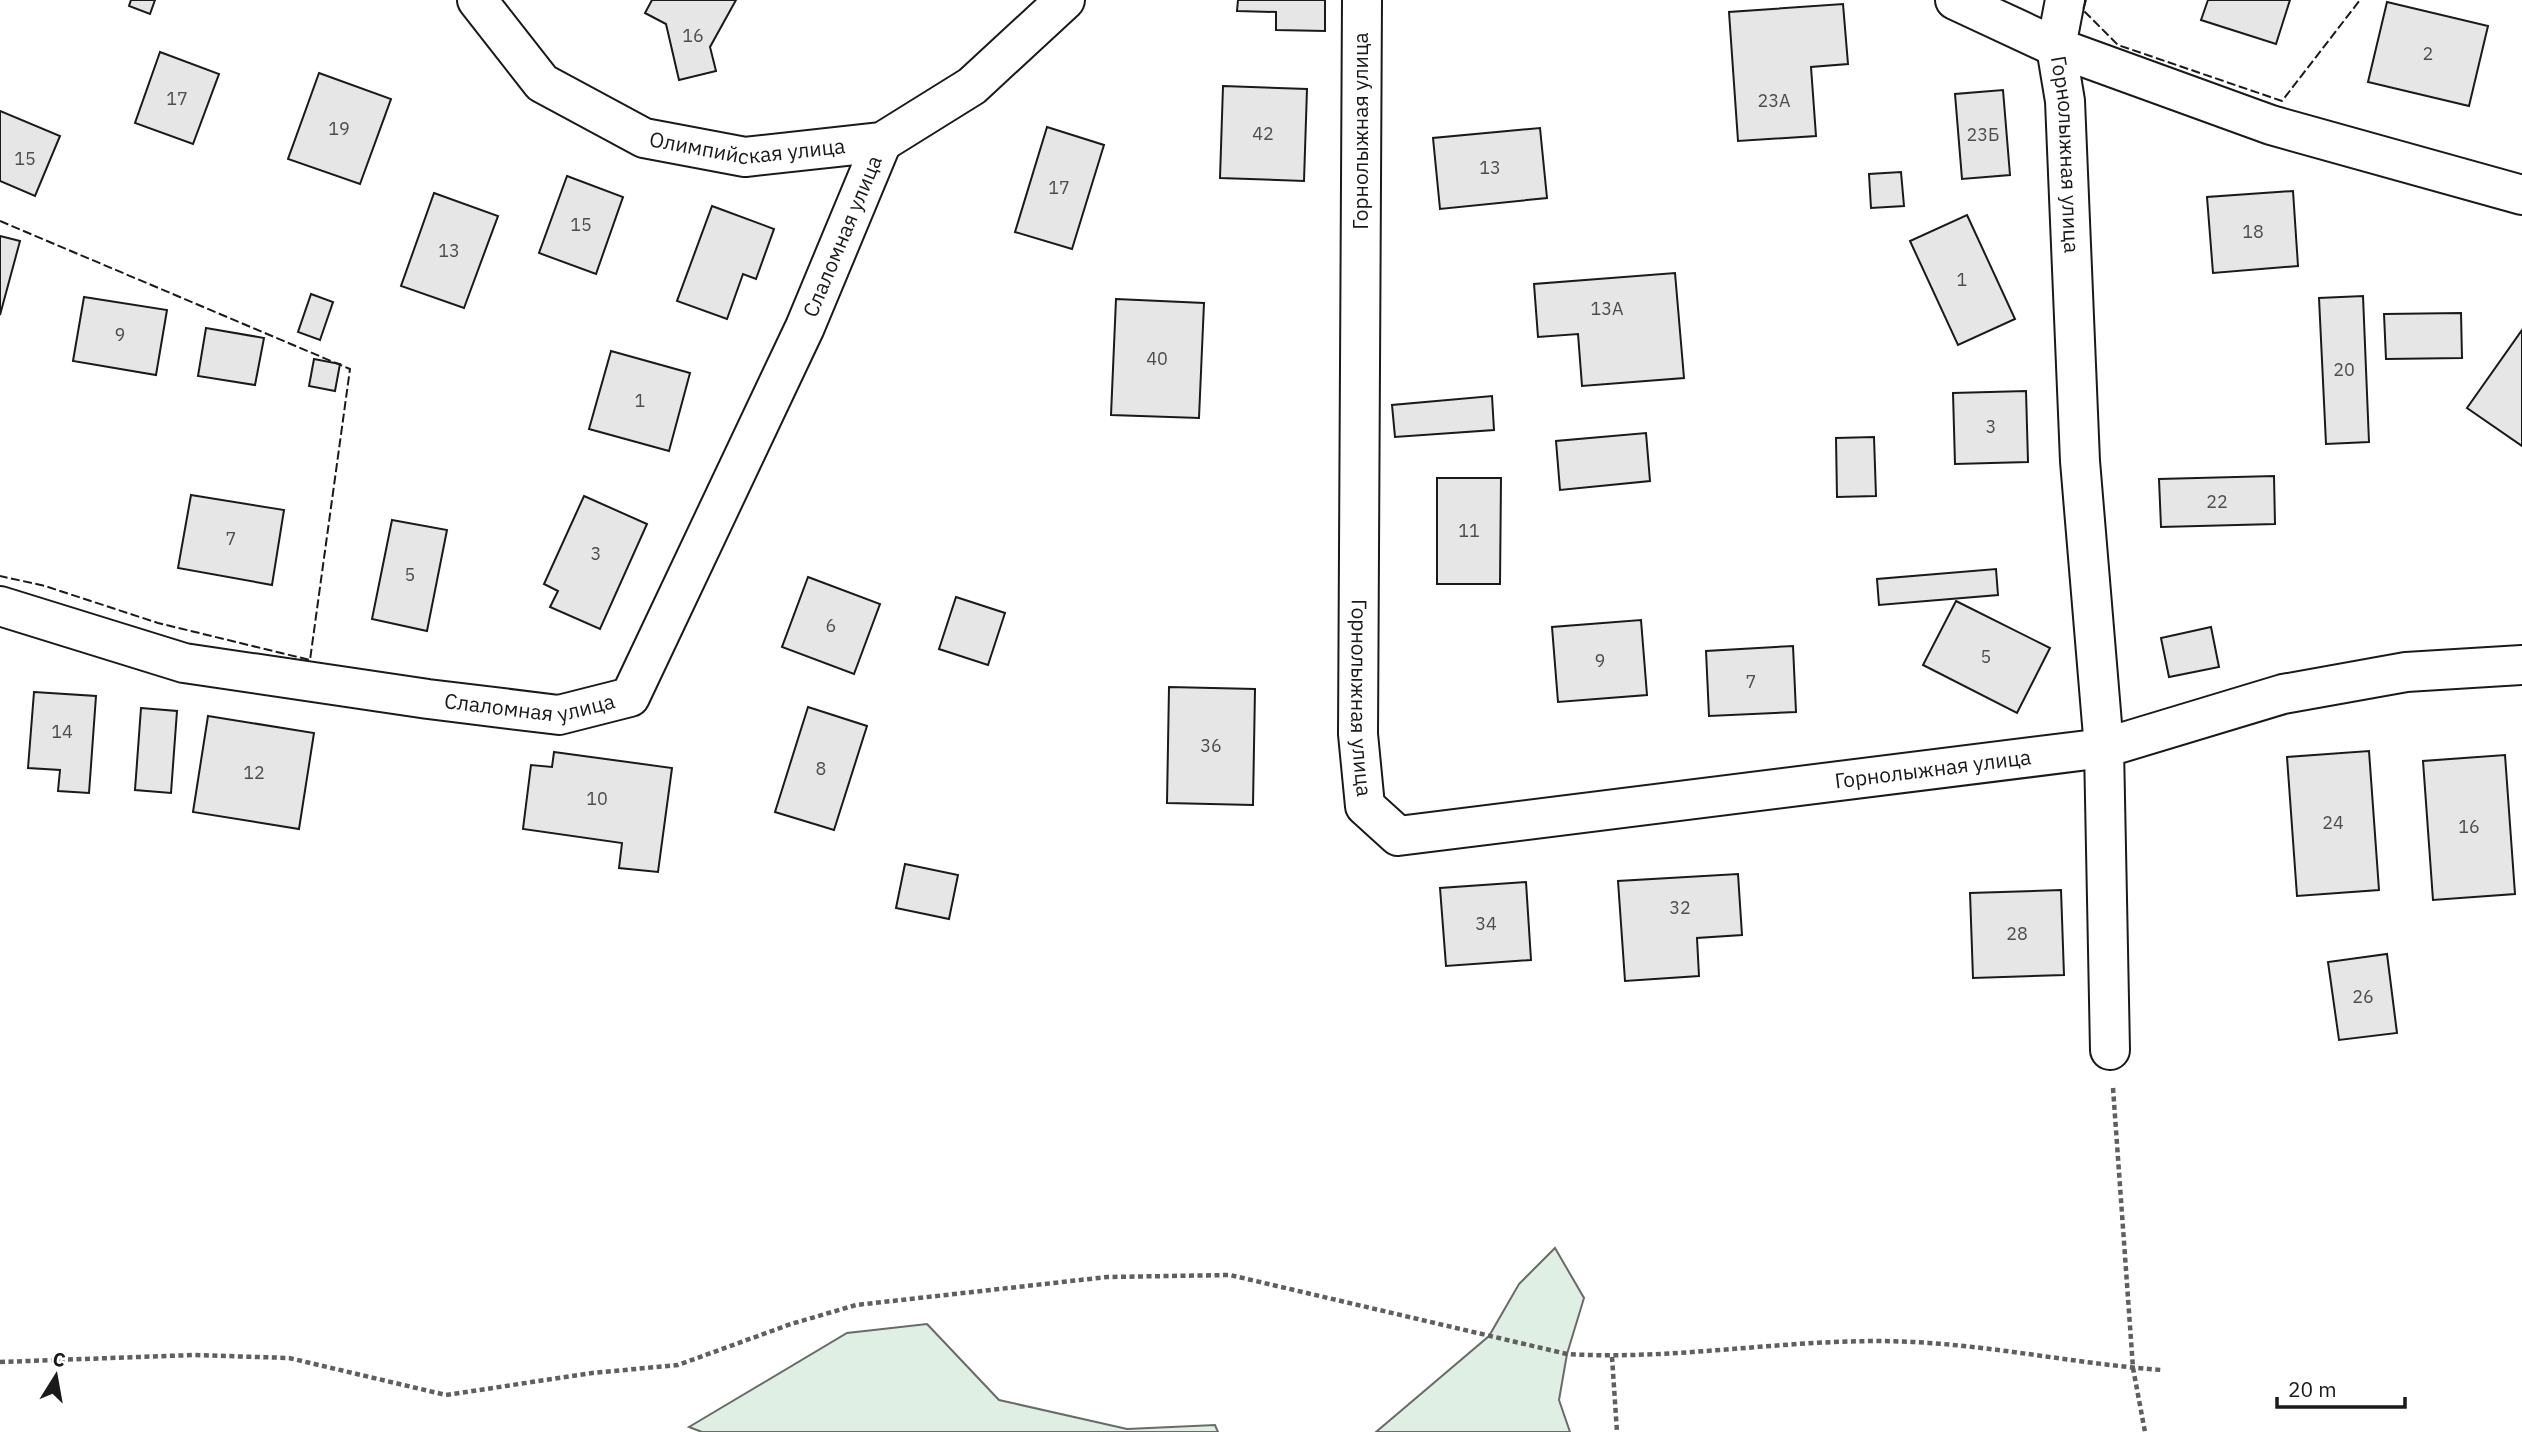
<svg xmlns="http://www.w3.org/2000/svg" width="2522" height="1432" viewBox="0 0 2522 1432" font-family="'IBM Plex Sans',sans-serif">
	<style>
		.green { fill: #e0efe3; stroke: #6a6a6a; stroke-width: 2 }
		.building { fill: #e6e6e6; stroke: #1a1a1a; stroke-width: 2 }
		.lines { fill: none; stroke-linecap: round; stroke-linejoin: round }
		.minor-casing { stroke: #1a1a1a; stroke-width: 42 }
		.path { stroke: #5f5f5f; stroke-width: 4.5; stroke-dasharray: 5 3.5; stroke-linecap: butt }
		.minor { stroke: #fff; stroke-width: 38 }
		.fence { stroke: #1a1a1a; stroke-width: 2; stroke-dasharray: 9 3.5; stroke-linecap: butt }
		.labels { text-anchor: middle; stroke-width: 5; stroke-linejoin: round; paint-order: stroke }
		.number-label { font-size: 18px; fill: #4d4d4d }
		.street-label { font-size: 21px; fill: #1a1a1a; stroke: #fff }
	</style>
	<rect width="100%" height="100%" fill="#fff"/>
	<g class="green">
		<path d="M1555 1248 1584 1298 1567 1354 1559 1400 1570 1432H1376L1489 1336 1519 1284Z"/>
		<path d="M927 1324 999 1400 1127 1429 1215 1425 1218 1432H702L689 1427 847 1333Z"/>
	</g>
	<g class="building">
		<path d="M131 0H155L150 14 129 6Z"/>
		<path d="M652 0H736L710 47 716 71 679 80 666 24 645 13Z"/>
		<path d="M1238 0H1325V31L1276 30V12L1237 11Z"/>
		<path d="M2208 0H2290L2276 44 2201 20Z"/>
		<path d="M2387 2 2488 26 2469 106 2368 82Z"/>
		<path d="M1843 4 1848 64 1811 67 1816 136 1738 141 1729 12Z"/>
		<path d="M160 52 219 74 193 144 135 123Z"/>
		<path d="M319 73 391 99 360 184 288 159Z"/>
		<path d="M1223 86 1307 89 1304 181 1220 178Z"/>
		<path d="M2003 90 2010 175 1962 179 1955 94Z"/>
		<path d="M0 111 60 136 35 196 0 181Z"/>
		<path d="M1047 127 1104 145 1072 249 1015 232Z"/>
		<path d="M1540 128 1547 198 1440 209 1433 138Z"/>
		<path d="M1901 172 1904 206 1871 208 1869 174Z"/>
		<path d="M567 176 623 197 596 274 539 253Z"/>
		<path d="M2293 191 2298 266 2213 273 2207 197Z"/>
		<path d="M434 193 498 216 464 308 401 286Z"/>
		<path d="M712 206 774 229 756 279 743 274 727 319 677 301Z"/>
		<path d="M1967 215 2015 319 1958 345 1910 241Z"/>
		<path d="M0 236 20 241 0 315Z"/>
		<path d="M1675 273 1684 378 1582 386 1578 334 1538 337 1534 284Z"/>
		<path d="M311 294 333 302 320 340 298 332Z"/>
		<path d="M2363 296 2369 442 2326 444 2319 298Z"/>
		<path d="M84 297 167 310 156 375 73 361Z"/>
		<path d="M1116 299 1204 303 1199 418 1111 415Z"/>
		<path d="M2461 313 2462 358 2386 359 2384 314Z"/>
		<path d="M206 328 264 338 255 385 198 376Z"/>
		<path d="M2522 330V446L2467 408Z"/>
		<path d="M611 351 690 373 669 451 589 429Z"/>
		<path d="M314 359 340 364 335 391 309 386Z"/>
		<path d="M2026 391 2028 462 1955 464 1953 393Z"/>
		<path d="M1492 396 1494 430 1395 437 1392 405Z"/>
		<path d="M1646 433 1650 481 1560 490 1556 441Z"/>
		<path d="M1874 437 1876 496 1837 497 1836 438Z"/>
		<path d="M2274 476 2275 524 2161 527 2159 479Z"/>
		<path d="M1437 478H1501L1500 584H1437Z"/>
		<path d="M191 495 284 510 272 585 178 568Z"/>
		<path d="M584 496 647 524 600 629 550 607 558 591 544 584Z"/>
		<path d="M392 520 447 530 427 631 372 619Z"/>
		<path d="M1996 569 1998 595 1879 605 1877 579Z"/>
		<path d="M808 577 880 604 854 674 782 647Z"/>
		<path d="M956 597 1005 613 988 665 939 649Z"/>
		<path d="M1956 601 2050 648 2017 713 1923 665Z"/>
		<path d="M1641 620 1647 695 1558 702 1552 627Z"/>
		<path d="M2211 627 2219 667 2169 677 2161 638Z"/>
		<path d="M1793 646 1796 712 1709 716 1706 651Z"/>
		<path d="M1169 687 1255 689 1253 805 1167 803Z"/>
		<path d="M34 692 96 696 89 793 58 791 60 770 28 768Z"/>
		<path d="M808 707 867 726 834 830 775 812Z"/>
		<path d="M141 708 177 711 171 793 135 790Z"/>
		<path d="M208 716 314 733 299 829 193 812Z"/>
		<path d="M2369 751 2379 890 2297 896 2287 757Z"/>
		<path d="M554 752 672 768 658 872 619 868 622 843 523 829 531 765 552 767Z"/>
		<path d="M2505 755 2515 894 2433 900 2423 761Z"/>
		<path d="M905 864 958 875 949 919 896 908Z"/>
		<path d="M1738 874 1742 935 1697 938 1699 976 1625 981 1618 881Z"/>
		<path d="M1526 882 1531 960 1446 966 1440 888Z"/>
		<path d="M2061 890 2064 975 1973 978 1970 893Z"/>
		<path d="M2387 954 2397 1033 2339 1040 2328 962Z"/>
	</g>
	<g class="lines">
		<defs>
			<g id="minor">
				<path id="s1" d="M477 0 542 83 644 138 745 157 882 142 972 86 1065 0"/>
				<path id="s2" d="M1362 0 1358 734 1365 806 1398 836 2104 748 2283 694 2406 672 2522 665"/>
				<path d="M1955 0 2056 47 2271 125 2522 195"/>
				<path id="s3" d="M2065 0 2056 47 2065 101 2080 461 2104 748 2110 1050"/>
				<path id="s4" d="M0 606 184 663 428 699 559 715 630 697 805 327 882 142"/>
			</g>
		</defs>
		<use href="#minor" class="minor-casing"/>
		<g class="path">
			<path d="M2113 1088 2133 1368 2145 1432"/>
			<path d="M1612 1357 1617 1432"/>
			<path d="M0 1362 194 1355 289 1358 446 1395 592 1373 678 1365 791 1324 856 1305 1107 1277 1230 1275 1567 1354C1682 1361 1798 1336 1913 1342 1996 1346 2078 1364 2162 1370"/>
		</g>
		<use href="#minor" class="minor"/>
		<g class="fence">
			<path d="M2086 0 2083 10 2118 45 2282 101 2360 0"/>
			<path d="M0 221 350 369 310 660 158 623 45 586 0 576"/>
		</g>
	</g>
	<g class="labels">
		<g class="number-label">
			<text x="693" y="42">16</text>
			<text x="2428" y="60">2</text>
			<text x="177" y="105">17</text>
			<text x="1774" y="107">23А</text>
			<text x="339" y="135">19</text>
			<text x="1263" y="140">42</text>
			<text x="1983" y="141">23Б</text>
			<text x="25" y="165">15</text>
			<text x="1490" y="174">13</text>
			<text x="1059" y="194">17</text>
			<text x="581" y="231">15</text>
			<text x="2253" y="238">18</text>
			<text x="449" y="257">13</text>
			<text x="1962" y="286">1</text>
			<text x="1607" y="315">13А</text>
			<text x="120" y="341">9</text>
			<text x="1157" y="365">40</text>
			<text x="2344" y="376">20</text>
			<text x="640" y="407">1</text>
			<text x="1991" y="433">3</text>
			<text x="2217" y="508">22</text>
			<text x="1469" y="537">11</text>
			<text x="231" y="545">7</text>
			<text x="596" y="560">3</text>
			<text x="410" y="581">5</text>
			<text x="831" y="632">6</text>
			<text x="1986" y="663">5</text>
			<text x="1600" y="667">9</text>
			<text x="1751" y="688">7</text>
			<text x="62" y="738">14</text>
			<text x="1211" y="752">36</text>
			<text x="821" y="775">8</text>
			<text x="254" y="779">12</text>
			<text x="597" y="805">10</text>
			<text x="2333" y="829">24</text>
			<text x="2469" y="833">16</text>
			<text x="1680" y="914">32</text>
			<text x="1486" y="930">34</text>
			<text x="2017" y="940">28</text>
			<text x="2363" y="1003">26</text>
		</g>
		<g class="street-label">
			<text transform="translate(1361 131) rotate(-90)" y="7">Горнолыжная улица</text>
			<text dy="7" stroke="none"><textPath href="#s1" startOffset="326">Олимпийская улица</textPath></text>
			<text dy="7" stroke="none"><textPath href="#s3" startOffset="156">Горнолыжная улица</textPath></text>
			<text dy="7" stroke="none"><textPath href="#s4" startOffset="1152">Слаломная улица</textPath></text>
			<text dy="7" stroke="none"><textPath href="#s2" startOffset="698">Горнолыжная улица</textPath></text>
			<text dy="7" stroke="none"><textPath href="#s4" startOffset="542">Слаломная улица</textPath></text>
			<text dy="7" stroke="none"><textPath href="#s2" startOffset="1390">Горнолыжная улица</textPath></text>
		</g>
	</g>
	<g transform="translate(56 1376) rotate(11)" stroke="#ffffff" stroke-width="5" paint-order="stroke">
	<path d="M0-5L12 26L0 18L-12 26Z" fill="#1a1a1a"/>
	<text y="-10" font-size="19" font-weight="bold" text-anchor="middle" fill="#1a1a1a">С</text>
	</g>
	<path d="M2277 1397v10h128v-10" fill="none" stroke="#1a1a1a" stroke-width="3.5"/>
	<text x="2288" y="1397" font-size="21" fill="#1a1a1a" stroke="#ffffff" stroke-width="5" paint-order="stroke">20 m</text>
</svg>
